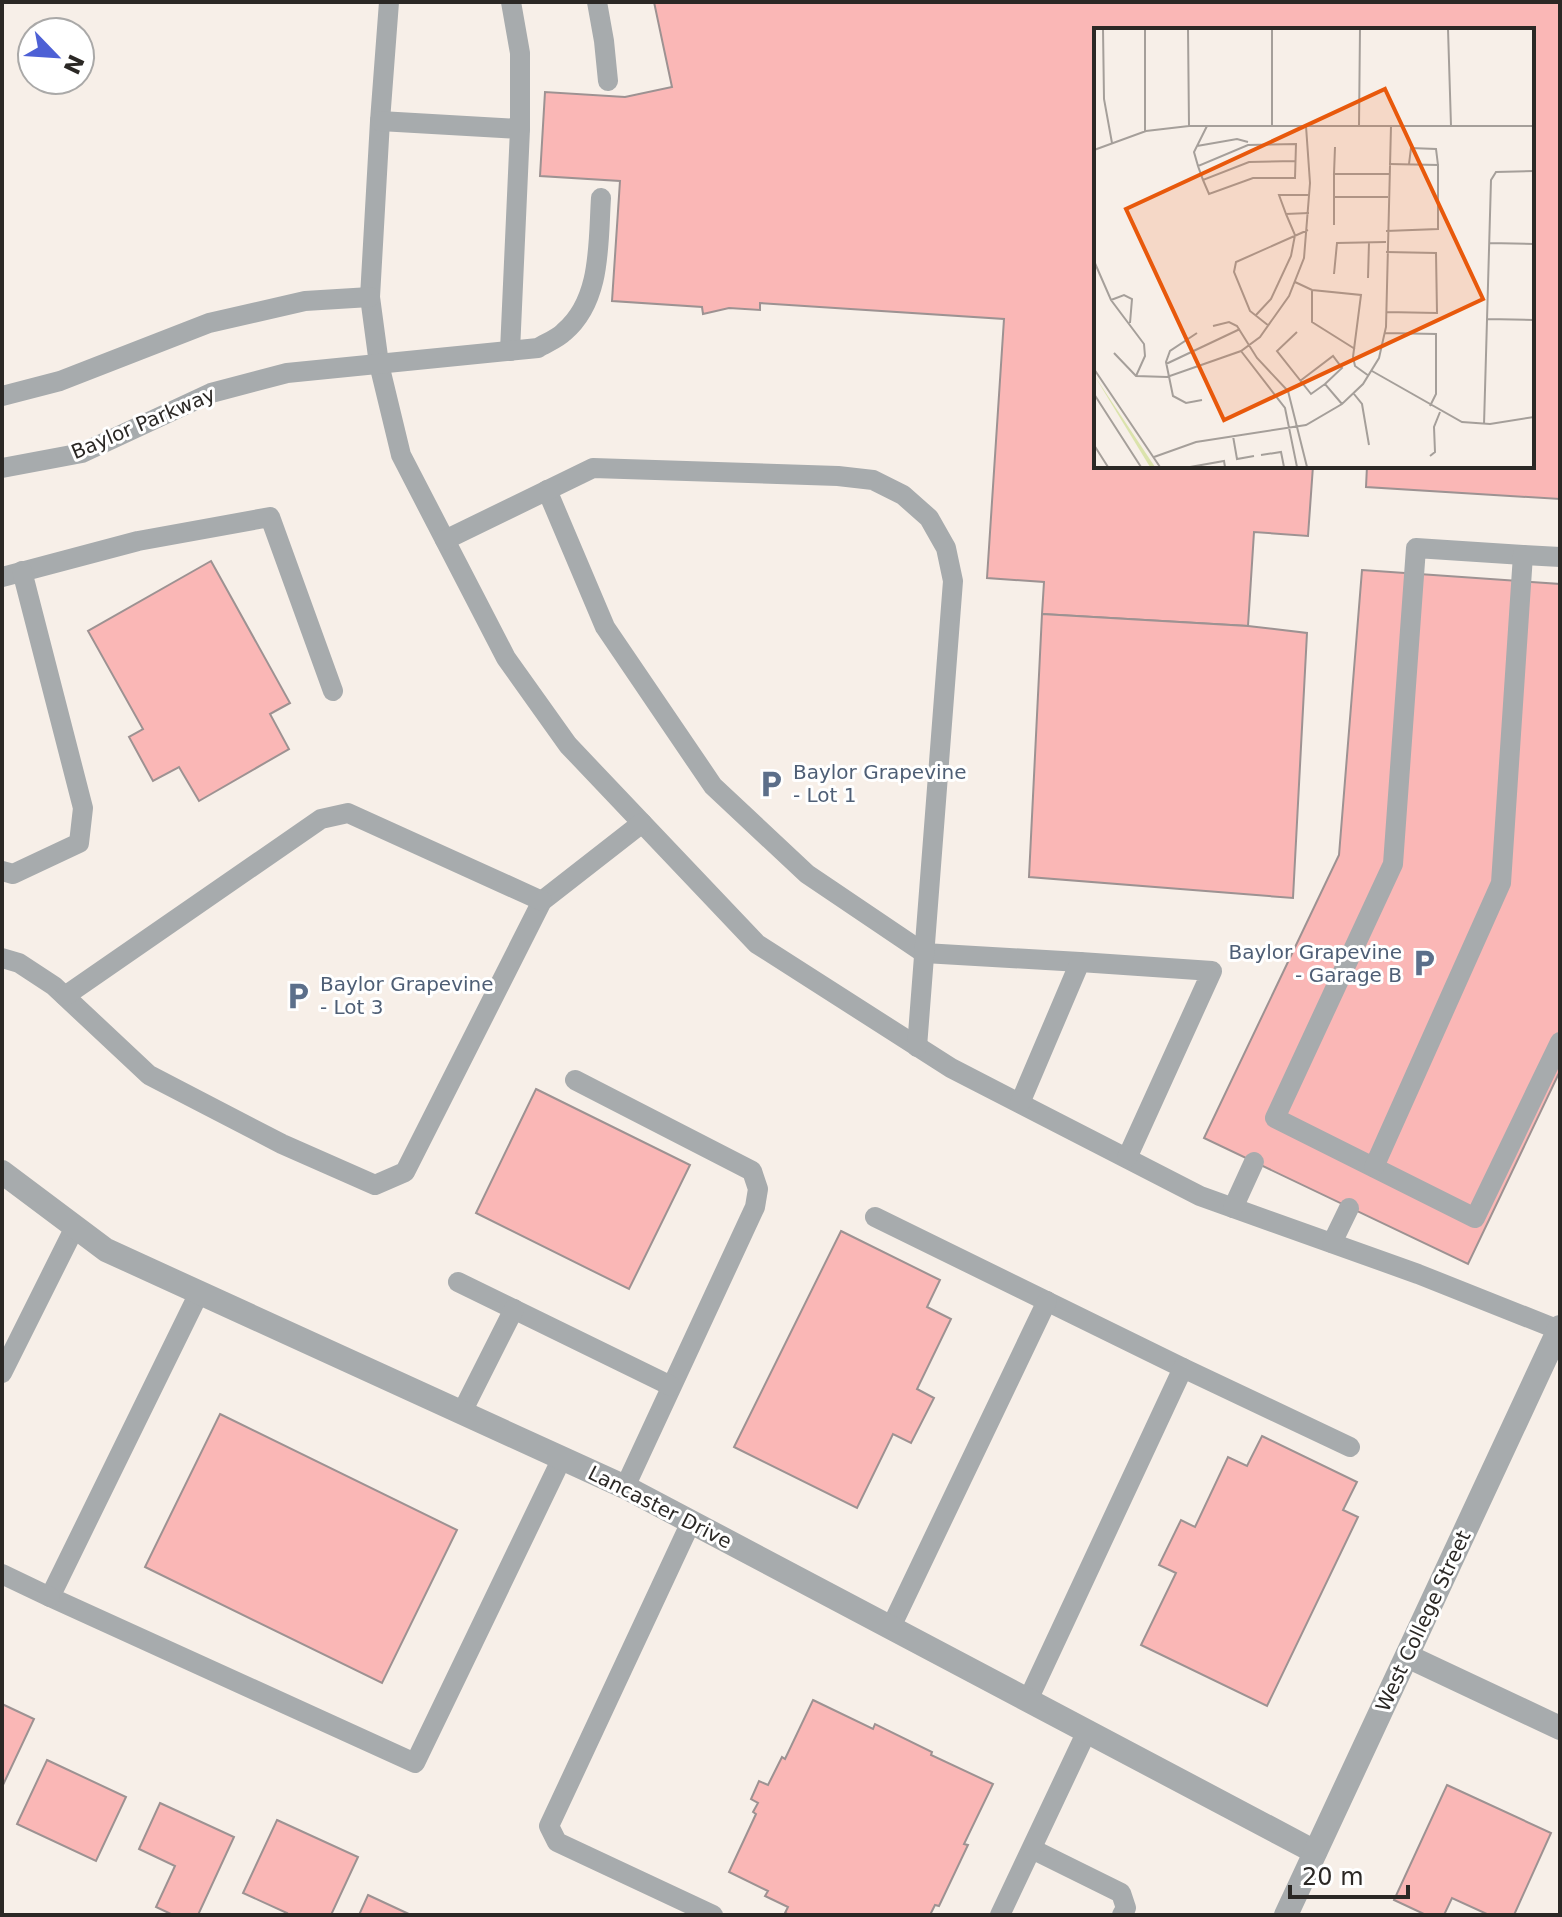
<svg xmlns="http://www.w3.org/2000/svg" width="1562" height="1917" viewBox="0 0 1562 1917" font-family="'DejaVu Sans',sans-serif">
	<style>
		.building { fill: #fab7b6; stroke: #9d9292; stroke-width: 2 }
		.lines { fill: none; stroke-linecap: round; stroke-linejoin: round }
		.service { stroke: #a7abad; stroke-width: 20 }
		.minor { stroke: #a7abad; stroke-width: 24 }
		.tertiary { stroke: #a7abad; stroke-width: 24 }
		.labels { text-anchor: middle; stroke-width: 6; stroke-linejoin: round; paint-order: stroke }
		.street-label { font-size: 20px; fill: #2b2825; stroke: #fff }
		.service-label { font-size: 20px; fill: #4e5e75; stroke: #fff; text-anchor: start }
		.inset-road { fill: none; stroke: #a59f9a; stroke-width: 2 }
		.view { fill: #e8590c; fill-opacity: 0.15; stroke: #e8590c; stroke-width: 4 }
		.inset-edge { fill: none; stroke: #2b2825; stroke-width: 4 }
	</style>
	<rect width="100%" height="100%" fill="#f7efe8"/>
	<g class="building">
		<path d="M654 2H1560V499L1366 487 1367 466H1532V30H1096V466H1313L1308 536 1254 532 1248 626 1042 614 1044 582 987 578 1004 319 760 303V310L729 308 703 314 702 307 612 301 620 181 540 176 545 92 625 97 672 87Z"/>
		<path d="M211 561 290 703 270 714 289 749 199 801 179 767 153 781 129 737 143 729 88 631Z"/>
		<path d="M1362 570 1560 584V1071L1468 1264 1204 1138 1339 855Z"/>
		<path d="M1042 614 1248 626 1307 633 1293 898 1029 877Z"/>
		<path d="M536 1089 690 1165 629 1289 476 1213Z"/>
		<path d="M841 1231 940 1280 927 1307 951 1319 917 1389 934 1398 911 1443 893 1434 857 1508 734 1447Z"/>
		<path d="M220 1414 457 1530 382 1683 145 1567Z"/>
		<path d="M1262 1436 1357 1482 1343 1510 1358 1517 1267 1706 1141 1645 1176 1573 1159 1565 1181 1520 1195 1527 1228 1457 1247 1466Z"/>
		<path d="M813 1700 873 1729 875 1724 932 1752 931 1755 993 1784 964 1844 968 1845 939 1906 935 1905 930 1915H790L785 1913 788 1907 765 1896 768 1891 729 1872 756 1814 753 1812 758 1803 751 1799 759 1781 768 1785 782 1757 785 1759Z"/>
		<path d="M2 1704 34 1719 2 1787Z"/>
		<path d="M47 1760 126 1797 96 1861 17 1824Z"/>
		<path d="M1447 1785 1551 1833 1514 1915H1489L1452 1898 1444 1915H1426L1394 1900Z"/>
		<path d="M160 1803 234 1837 198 1915H173L156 1907 175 1866 139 1849Z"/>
		<path d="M277 1820 358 1857 331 1915H286L287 1913 243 1893Z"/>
		<path d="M368 1895 411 1915H359Z"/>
	</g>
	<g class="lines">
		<g class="service">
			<path d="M389 2 380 121 370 297 379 364 401 455 506 658 568 745 757 944 951 1068 1200 1196 1418 1274 1559 1330"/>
			<path d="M597 2 604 41 608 81"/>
			<path d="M380 121 520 129"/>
			<path d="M510 351 520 129V53L511 2"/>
			<path d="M2 396 60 381 209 323 305 301 370 297"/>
			<path d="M2 468 82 453 211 393 287 373 538 348C546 343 557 339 564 332 602 300 598 242 601 198"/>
			<path d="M547 490 605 627 713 786 807 874 924 953 1080 962"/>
			<path d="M445 540 593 468 838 476 873 480 903 495 929 518 946 548 953 581 917 1047"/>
			<path d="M1523 555 1416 548 1393 864 1275 1118 1475 1218 1560 1042"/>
			<path d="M2 577 138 541 270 517 333 691"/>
			<path d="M2 871 13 874 79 843 83 808 22 571"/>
			<path d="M2 958 19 963 54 986 149 1075 282 1144 375 1185 405 1172 542 901 642 823"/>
			<path d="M65 996 321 819 348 813 542 901"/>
			<path d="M575 1080 752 1171 758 1189 755 1207 625 1487"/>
			<path d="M1020 1103 1080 962 1212 971 1127 1158"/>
			<path d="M1374 1167 1501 883 1523 555 1560 557"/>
			<path d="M1233 1208 1254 1162"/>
			<path d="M875 1217 1183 1368"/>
			<path d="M1332 1243 1349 1208"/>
			<path d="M458 1282 671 1386"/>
			<path d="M199 1293 50 1597 415 1763 562 1458"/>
			<path d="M2 1373 75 1227"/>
			<path d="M462 1412 514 1309"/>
			<path d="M691 1522 549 1826 557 1842 713 1915"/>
			<path d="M2 1574 50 1597"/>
			<path d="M891 1627 1047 1301"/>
			<path d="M1028 1700 1183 1368 1350 1447"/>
			<path d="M1032 1849 1121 1893 1126 1908 1122 1915"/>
			<path d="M1000 1915 1087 1731"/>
		</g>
		<g class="minor">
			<path d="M2 1172 106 1250 625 1487 1315 1852"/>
			<path d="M1407 1656 1560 1728"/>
		</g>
		<path class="tertiary" d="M1286 1915 1560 1327"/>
	</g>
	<defs>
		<symbol id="parking-bare" viewBox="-9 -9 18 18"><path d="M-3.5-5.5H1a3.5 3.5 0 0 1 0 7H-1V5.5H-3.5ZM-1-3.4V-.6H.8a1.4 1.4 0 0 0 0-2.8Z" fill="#5c6f8a" stroke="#fff" stroke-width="2.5" paint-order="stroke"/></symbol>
	</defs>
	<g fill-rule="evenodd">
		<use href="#parking-bare" x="751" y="764" width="40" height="40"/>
		<use href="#parking-bare" x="1404" y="943" width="40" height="40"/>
		<use href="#parking-bare" x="278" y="976" width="40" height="40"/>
	</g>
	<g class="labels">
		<g class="street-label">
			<text transform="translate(143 423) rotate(-23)" y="7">Baylor Parkway</text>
			<text transform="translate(660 1507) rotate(27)" y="7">Lancaster Drive</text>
			<text transform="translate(1423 1621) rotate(-65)" y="7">West College Street</text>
		</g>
		<g class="service-label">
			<text x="793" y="779">Baylor Grapevine<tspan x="793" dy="23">- Lot 1</tspan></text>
			<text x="1402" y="959" text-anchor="end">Baylor Grapevine<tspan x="1402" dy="23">- Garage B</tspan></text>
			<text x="320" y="991">Baylor Grapevine<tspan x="320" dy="23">- Lot 3</tspan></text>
		</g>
	</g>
	<g transform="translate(1094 28)">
		<rect width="440" height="440" fill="#f7efe8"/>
		<path d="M0 347 61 439H56Z" fill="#dbe3ac"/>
		<path class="inset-road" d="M9 1 10 71 18 115M94 1 95 98M354 1 357 98M178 98V1M265 98 266 1M51 104V1M103 118 143 111 154 114M241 119 240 146H295M0 122 52 103 95 98H440M315 136 317 120 342 121 344 137M104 138 100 124 113 98M109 152 115 166 159 150H201L202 116 154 117 104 138 109 152 155 134 201 133M240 169H294M215 185 192 186 185 167H216M240 197V146M292 203 344 201V137L295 136M395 215 440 216M292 224 342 225 343 285 292 284M0 233 17 272 50 316 51 328 42 348M240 246 243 215 292 214M274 250 275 214M201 254 218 262 267 267 259 329 261 338 275 348M218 262V294L261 321M17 272 30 267 38 271 36 295M162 287 177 271 197 228 201 207 192 186M393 291 440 292M119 298 135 294 143 298 163 330 194 363 213 439M175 298 156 283 140 244 142 234 214 202M203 304 183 323 217 366 231 356 248 376M103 305 76 323 72 334 79 368 92 375 108 372M291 305 342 306V366L336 378M147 323 191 380 203 439M20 325 42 348 73 349 147 323 166 309 195 268 210 230 216 155 212 98M72 336 146 301M0 341 66 439M278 343 368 394 396 396 440 389M206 353 239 328 248 340 231 356M0 366 47 439M260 366 268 376 275 417M390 397 397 152 402 144 440 143M139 408 143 431 160 428M0 417 14 439M167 427 187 424 190 439M336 428 341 424 340 399 346 384M60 429 102 414 212 397 248 376 269 356 285 330 292 299 297 98M96 439 130 433 131 439"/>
		<path class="view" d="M291 61 389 271 130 392 32 181Z"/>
		<rect width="440" height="440" class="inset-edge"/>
	</g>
	<rect width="1562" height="1917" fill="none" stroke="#2b2825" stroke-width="8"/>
	<g transform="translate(56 56) rotate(115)"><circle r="38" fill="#ffffff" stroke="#aaa9a8" stroke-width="2"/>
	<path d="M0-6L14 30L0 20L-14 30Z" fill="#4d60d5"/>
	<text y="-12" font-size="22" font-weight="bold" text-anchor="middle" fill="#2b2825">N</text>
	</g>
	<path d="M1290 1885v12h118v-12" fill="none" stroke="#2b2825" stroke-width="4"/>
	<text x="1302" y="1885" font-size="24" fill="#2b2825" stroke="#ffffff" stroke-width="6" paint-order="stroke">20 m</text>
</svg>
